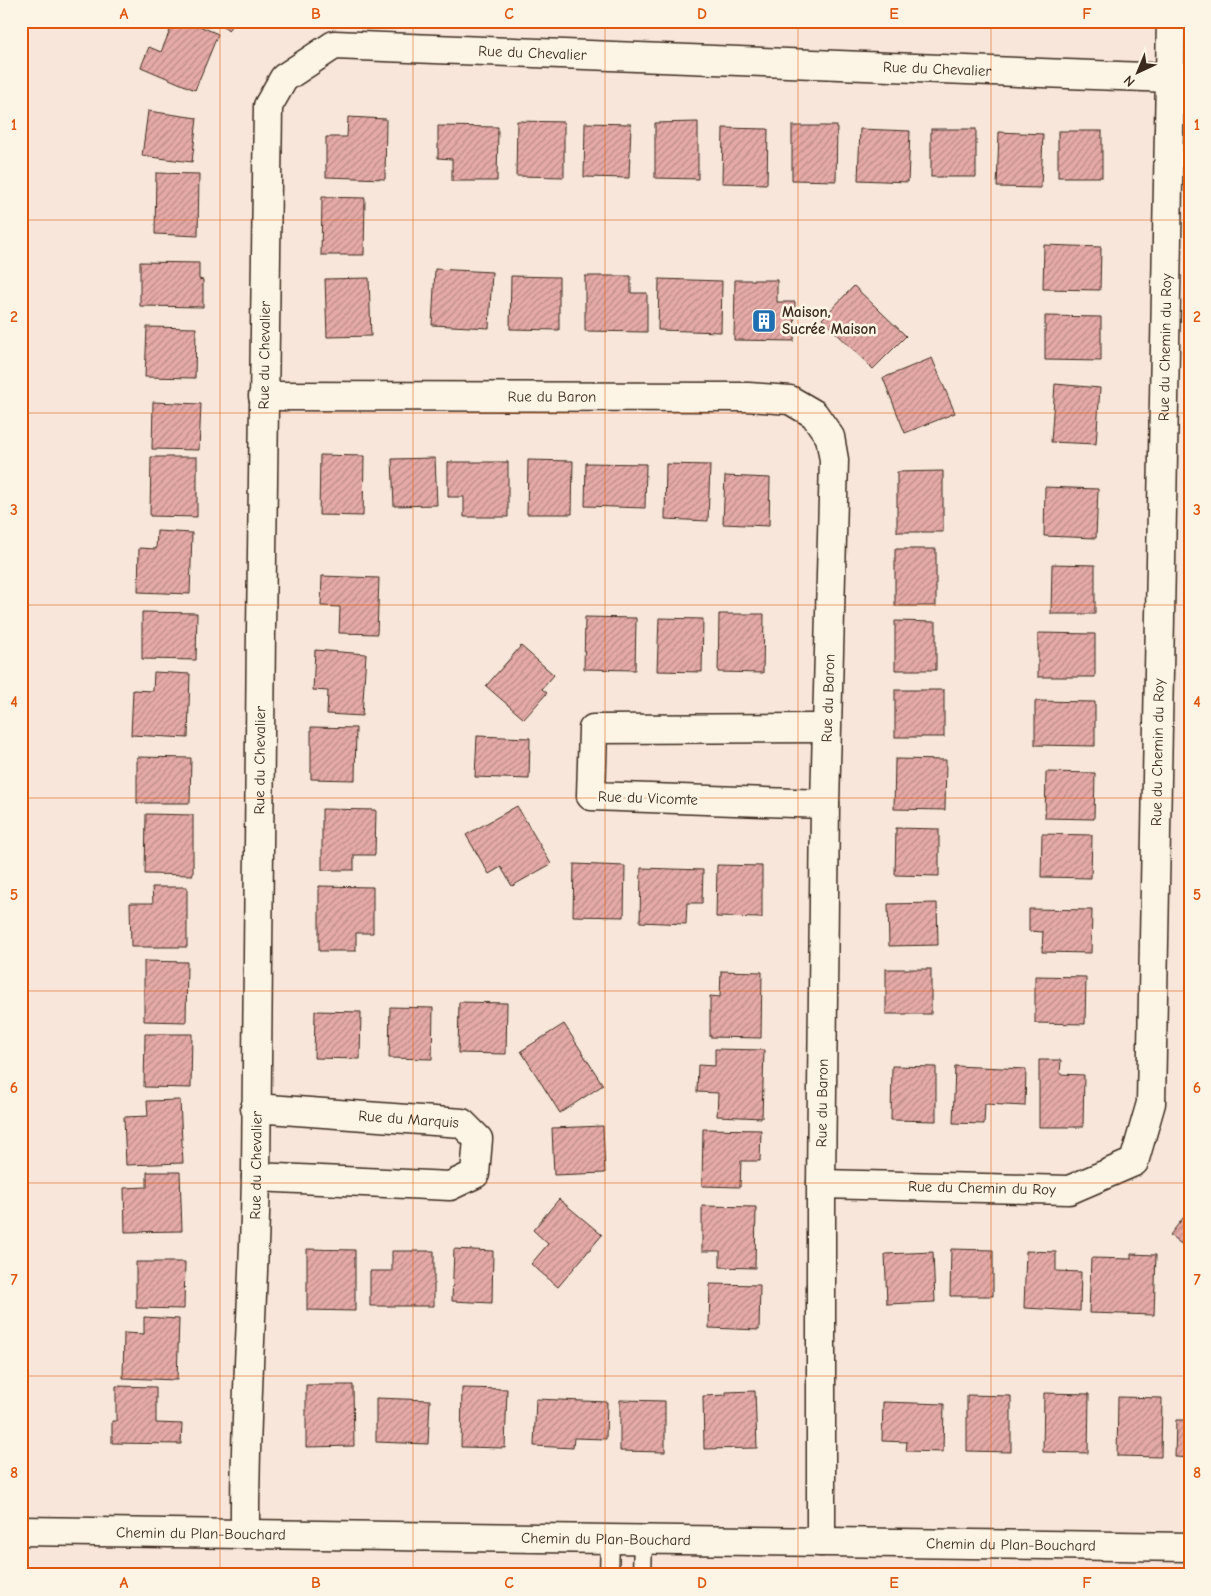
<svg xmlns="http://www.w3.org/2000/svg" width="1211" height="1596" viewBox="0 0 1211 1596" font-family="'Comic Neue',sans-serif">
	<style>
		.park { fill: #9ce3b1; stroke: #6c8668 }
		.building { fill: url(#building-hatch); stroke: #3b2a1e }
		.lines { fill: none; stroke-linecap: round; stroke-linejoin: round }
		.lane-casing { stroke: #3b2a1e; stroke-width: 21 }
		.street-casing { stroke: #3b2a1e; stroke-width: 31 }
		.secondary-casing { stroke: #3b2a1e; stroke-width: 31 }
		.lane { stroke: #fcf5e5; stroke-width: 18 }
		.street { stroke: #fcf5e5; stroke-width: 28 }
		.secondary { stroke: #fcf5e5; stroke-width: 28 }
		.grid { fill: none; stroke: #df570d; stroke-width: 1; stroke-opacity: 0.55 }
		.labels { text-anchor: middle; stroke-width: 5; stroke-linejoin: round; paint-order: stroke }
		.street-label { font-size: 15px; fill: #3b2a1e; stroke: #fcf5e5 }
		.poi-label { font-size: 15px; font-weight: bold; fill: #3b2a1e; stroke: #fcf5e5; text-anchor: start }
		.neatline { fill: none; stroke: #df570d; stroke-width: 2 }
		.grid-label { font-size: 16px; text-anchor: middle; font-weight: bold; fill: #df570d }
	</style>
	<defs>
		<pattern id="building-hatch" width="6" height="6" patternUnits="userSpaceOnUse" patternTransform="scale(1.25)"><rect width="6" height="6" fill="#e5aaa7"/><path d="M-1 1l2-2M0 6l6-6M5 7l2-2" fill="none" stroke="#bb8b87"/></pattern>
	</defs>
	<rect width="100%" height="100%" fill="#f7e6d9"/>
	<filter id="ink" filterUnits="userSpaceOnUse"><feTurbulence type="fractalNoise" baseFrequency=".02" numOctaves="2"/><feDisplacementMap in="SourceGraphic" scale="10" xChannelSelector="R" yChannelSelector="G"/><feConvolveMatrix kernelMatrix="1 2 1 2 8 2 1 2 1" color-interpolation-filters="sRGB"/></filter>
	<g filter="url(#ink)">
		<path class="park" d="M21 1573 229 1575H21Z"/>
		<g class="building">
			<path d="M174 21H188L218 34 195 90 141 67 149 47 161 52Z"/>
			<path d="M218 21H236L228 30Z"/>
			<path d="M148 111 197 118 192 162 142 156Z"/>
			<path d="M348 117 386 119 385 179 326 177V137H347Z"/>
			<path d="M517 121 564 122V177L516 176Z"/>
			<path d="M698 122V179L655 178V123Z"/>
			<path d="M585 123 631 124 629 178 584 177Z"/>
			<path d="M438 126 498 127 497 181H452V159L438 158Z"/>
			<path d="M792 126H837L836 181 792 180Z"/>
			<path d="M723 128 768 129 767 184 722 183Z"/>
			<path d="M860 129 910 131 908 182 858 180Z"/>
			<rect x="931" y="129" width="45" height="48"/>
			<rect x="1058" y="131" width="44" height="46"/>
			<path d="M999 132 1043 134 1041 188 997 187Z"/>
			<path d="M156 173 199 174 198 236 155 234Z"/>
			<path d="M322 197 365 198 364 255H321Z"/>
			<path d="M1044 245 1101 247 1100 290 1043 289Z"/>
			<path d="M140 262 199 263V279L203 280V307L140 306Z"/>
			<path d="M435 269 492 272 489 328 432 325Z"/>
			<path d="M511 276 559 277V330L510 329Z"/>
			<path d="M585 276H631V293H647V332L585 331Z"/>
			<path d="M369 278 371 336 327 337 325 279Z"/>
			<path d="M659 279 722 281 721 332 658 330Z"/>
			<path d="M735 280H777V302H795L794 341 734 340Z"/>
			<path d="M854 286 906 336 873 369 822 319Z"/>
			<path d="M1045 316 1101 317V361L1045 360Z"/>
			<path d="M147 327 196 328 195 378 145 377Z"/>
			<path d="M932 358 955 413 905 433 883 378Z"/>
			<path d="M1055 384 1100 388 1096 444 1051 442Z"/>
			<path d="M153 402 201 404 199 450 152 449Z"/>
			<path d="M320 455 364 456 363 516 319 515Z"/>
			<path d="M151 457H197V517L150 516Z"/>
			<path d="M435 458 437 505 394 506 392 459Z"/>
			<path d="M528 460 573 461 572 514H527Z"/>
			<path d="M448 462H508V517H464V497H448Z"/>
			<path d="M586 463 646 464 645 508 585 506Z"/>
			<path d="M666 464 710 465 708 521 665 519Z"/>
			<path d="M943 471V532H897V472Z"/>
			<path d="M725 476 770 478 769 526 723 524Z"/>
			<path d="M1045 487 1098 489 1096 538 1044 536Z"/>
			<path d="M157 531 192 533 190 594 138 592 139 548 156 549Z"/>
			<rect x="895" y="549" width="41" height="57"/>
			<path d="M1052 564 1095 565V614H1051Z"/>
			<path d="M322 576 379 578 377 634 339 633 340 607 321 606Z"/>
			<path d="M142 612 197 613 196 660 142 659Z"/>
			<path d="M719 614H764L763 673 718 672Z"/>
			<path d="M585 617 636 618 635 670 584 669Z"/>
			<path d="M659 618 703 619 702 672 657 671Z"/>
			<path d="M895 621 936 622V670H895Z"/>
			<path d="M1038 633 1095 634V677H1038Z"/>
			<path d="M521 646 554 675 542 689 547 693 524 719 486 686Z"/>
			<path d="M315 650 366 654 362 716 327 714 328 691 313 690Z"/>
			<path d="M154 672 190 674 188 738 131 735 133 690 153 691Z"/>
			<rect x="895" y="690" width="49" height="47"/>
			<path d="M1035 701 1095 702V746L1035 745Z"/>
			<path d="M311 727 356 728 355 780 311 779Z"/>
			<path d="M477 736 530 738 529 779 475 777Z"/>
			<path d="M137 757 191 758 190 803H137Z"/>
			<path d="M895 759 946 760 945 810 894 809Z"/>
			<path d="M1046 772 1095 773 1094 819 1045 818Z"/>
			<path d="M517 806 551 864 512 886 501 867 489 874 466 835Z"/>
			<path d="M322 809 376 810 375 855H354V870H322Z"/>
			<path d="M146 814 193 815V875L145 874Z"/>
			<path d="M896 828 939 829V876L895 875Z"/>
			<path d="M1042 834 1092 835 1091 878 1041 877Z"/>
			<path d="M574 864 625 866 624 917 573 916Z"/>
			<path d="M717 865 762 866V918L716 917Z"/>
			<path d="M641 868 703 870 702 903H687L686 924 640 922Z"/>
			<path d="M319 886 373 887V933H356V951H319Z"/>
			<path d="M152 887H187V947H131L130 903H153Z"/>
			<path d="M937 903 938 945 889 946 888 904Z"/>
			<path d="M1029 909 1092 910 1091 953 1042 952 1043 932 1029 931Z"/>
			<path d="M144 961 187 962 186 1022 144 1021Z"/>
			<rect x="886" y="969" width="45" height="45"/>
			<path d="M721 971 762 972 761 1038 710 1037V996L720 997Z"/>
			<path d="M1035 976 1086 977 1085 1024 1035 1023Z"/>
			<path d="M459 1002 507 1003 506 1054 458 1053Z"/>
			<path d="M390 1007 433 1008 432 1059 389 1058Z"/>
			<path d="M315 1011 361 1012 360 1059 314 1058Z"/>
			<path d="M564 1024 603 1085 560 1113 521 1051Z"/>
			<path d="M145 1034H192L191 1088 144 1087Z"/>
			<path d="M715 1049 764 1050 762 1118 717 1116 718 1093 697 1092 698 1065 715 1066Z"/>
			<path d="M1039 1060H1061L1060 1074 1084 1075 1083 1127H1039Z"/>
			<path d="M892 1066 936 1067V1121L891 1120Z"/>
			<path d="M955 1066 1026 1069 1025 1106 985 1104 984 1124 953 1123Z"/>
			<path d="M180 1100 183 1163 126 1165 124 1117 148 1116 147 1101Z"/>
			<path d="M603 1126 605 1173 554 1175 552 1128Z"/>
			<path d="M703 1129 761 1130 760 1161H741L740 1187 702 1186Z"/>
			<path d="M147 1172H180L182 1231 125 1232 124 1188 147 1187Z"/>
			<path d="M559 1199 602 1235 558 1287 531 1264 548 1244 533 1230Z"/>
			<path d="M702 1206 756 1207 755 1268 720 1267V1251H702Z"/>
			<path d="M1190 1209V1251L1170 1235Z"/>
			<path d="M307 1249 355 1250V1311L307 1310Z"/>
			<path d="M454 1249 493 1251 492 1303 452 1301Z"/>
			<path d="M951 1249 993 1250V1296H950Z"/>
			<path d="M392 1251H434V1306H370V1271H392Z"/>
			<path d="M1026 1251 1056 1252V1271L1081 1272 1080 1311 1024 1308Z"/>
			<path d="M933 1252 935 1302 887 1304 885 1254Z"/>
			<path d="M1131 1254 1156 1255 1154 1315 1089 1313 1091 1258 1131 1259Z"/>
			<path d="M136 1262H185L184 1309 136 1308Z"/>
			<path d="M710 1284 760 1285 759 1330 709 1328Z"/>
			<path d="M144 1317 179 1319 177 1380 123 1378 124 1333 144 1334Z"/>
			<path d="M306 1385H353L354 1446 306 1447Z"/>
			<path d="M116 1386 156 1387V1423L182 1424 181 1444 112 1443V1421H116Z"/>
			<path d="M462 1388 507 1389 505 1448 461 1447Z"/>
			<path d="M755 1391 757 1448 704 1449 703 1396 726 1395V1392Z"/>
			<path d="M1044 1393 1089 1394 1088 1453 1043 1452Z"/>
			<path d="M967 1395 1011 1396V1452L967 1451Z"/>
			<path d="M1118 1397 1162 1398 1161 1457 1117 1456Z"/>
			<path d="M376 1398 430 1400 428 1444 376 1442Z"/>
			<path d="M536 1399 607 1402 606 1439 574 1438 573 1448 534 1446Z"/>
			<path d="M620 1400 665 1401V1452L620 1451Z"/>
			<path d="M883 1402 944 1404 943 1452 906 1451 907 1442 882 1441Z"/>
			<path d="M1176 1420H1190V1458L1175 1457Z"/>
		</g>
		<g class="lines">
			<defs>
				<g id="lane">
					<path d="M609 1575 610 1540"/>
					<path d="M642 1575 643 1539"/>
				</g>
				<g id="street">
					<path id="s1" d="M263 396 748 397 790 400 814 414 830 437 834 460 825 804 821 1184V1542"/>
					<path d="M825 804 591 796 593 729 826 728"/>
					<path id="s2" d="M255 1108 462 1123 478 1139 475 1174 450 1186 256 1177"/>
					<path id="s3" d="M821 1184 1069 1190 1134 1162 1151 1103 1171 21"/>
					<path id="s4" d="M245 1534C244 1414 254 1295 256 1175 259 819 262 462 268 106L284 78 334 45 1170 78"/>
				</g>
				<g id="secondary">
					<path id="s5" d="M21 1531 1190 1547"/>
				</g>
			</defs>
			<use href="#lane" class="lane-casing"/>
			<use href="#street" class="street-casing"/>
			<use href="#secondary" class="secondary-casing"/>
			<use href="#lane" class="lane"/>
			<use href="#street" class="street"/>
			<use href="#secondary" class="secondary"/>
		</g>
	</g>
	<path class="grid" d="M220 21V1575M413 21V1575M605 21V1575M798 21V1575M991 21V1575M21 220H1190M21 413H1190M21 605H1190M21 798H1190M21 991H1190M21 1183H1190M21 1376H1190"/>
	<defs>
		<symbol id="building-square" viewBox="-11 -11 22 22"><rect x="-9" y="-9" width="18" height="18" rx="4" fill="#1f6fb2" stroke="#fcf5e5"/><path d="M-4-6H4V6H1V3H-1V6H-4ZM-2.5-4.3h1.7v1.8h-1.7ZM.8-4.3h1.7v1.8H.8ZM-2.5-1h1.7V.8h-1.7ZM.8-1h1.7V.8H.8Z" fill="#fff"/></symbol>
	</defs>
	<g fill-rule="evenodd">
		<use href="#building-square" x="750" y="307" width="28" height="28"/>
	</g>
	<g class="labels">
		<g class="street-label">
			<text dy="5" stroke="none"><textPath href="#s4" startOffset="1719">Rue du Chevalier</textPath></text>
			<text dy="5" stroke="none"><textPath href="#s4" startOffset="2124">Rue du Chevalier</textPath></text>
			<text dy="5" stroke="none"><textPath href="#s3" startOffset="1136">Rue du Chemin du Roy</textPath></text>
			<text dy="5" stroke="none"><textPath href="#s4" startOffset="1179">Rue du Chevalier</textPath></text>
			<text dy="5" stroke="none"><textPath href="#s1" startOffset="289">Rue du Baron</textPath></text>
			<text transform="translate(828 698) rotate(-88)" y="5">Rue du Baron</text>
			<text dy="5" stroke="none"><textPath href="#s3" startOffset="731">Rue du Chemin du Roy</textPath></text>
			<text dy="5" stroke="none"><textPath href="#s4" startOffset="774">Rue du Chevalier</textPath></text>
			<text transform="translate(648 798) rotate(2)" y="5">Rue du Vicomte</text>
			<text transform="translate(822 1103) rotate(-89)" y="5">Rue du Baron</text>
			<text dy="5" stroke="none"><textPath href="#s2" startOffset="154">Rue du Marquis</textPath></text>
			<text dy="5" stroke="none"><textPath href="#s4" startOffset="369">Rue du Chevalier</textPath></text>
			<text dy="5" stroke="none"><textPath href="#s3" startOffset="161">Rue du Chemin du Roy</textPath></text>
			<text dy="5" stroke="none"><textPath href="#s5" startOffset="180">Chemin du Plan-Bouchard</textPath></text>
			<text dy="5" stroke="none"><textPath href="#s5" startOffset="585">Chemin du Plan-Bouchard</textPath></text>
			<text dy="5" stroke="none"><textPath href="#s5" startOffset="990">Chemin du Plan-Bouchard</textPath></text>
		</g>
		<g class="poi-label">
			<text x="782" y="317">Maison,<tspan x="782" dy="17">Sucrée Maison</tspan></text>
		</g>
	</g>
	<rect width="1211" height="1596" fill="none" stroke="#fcf5e5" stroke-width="55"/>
	<g transform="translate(1138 72) rotate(224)" stroke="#fcf5e5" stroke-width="4" paint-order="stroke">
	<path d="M0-4L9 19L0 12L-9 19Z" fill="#3b2a1e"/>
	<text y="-8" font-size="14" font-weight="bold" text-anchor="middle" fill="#3b2a1e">N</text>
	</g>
	<rect x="28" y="28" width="1156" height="1540" class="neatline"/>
	<g class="grid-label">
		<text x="124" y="19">A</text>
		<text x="316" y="19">B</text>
		<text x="509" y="19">C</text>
		<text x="702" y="19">D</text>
		<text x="894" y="19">E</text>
		<text x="1087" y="19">F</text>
		<text x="14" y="130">1</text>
		<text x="1197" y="130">1</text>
		<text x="14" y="322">2</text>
		<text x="1197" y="322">2</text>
		<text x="14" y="515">3</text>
		<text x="1197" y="515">3</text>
		<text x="14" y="707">4</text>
		<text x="1197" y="707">4</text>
		<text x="14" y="900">5</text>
		<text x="1197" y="900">5</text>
		<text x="14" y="1093">6</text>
		<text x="1197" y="1093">6</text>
		<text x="14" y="1285">7</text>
		<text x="1197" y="1285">7</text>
		<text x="14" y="1478">8</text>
		<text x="1197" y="1478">8</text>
		<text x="124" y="1588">A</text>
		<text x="316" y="1588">B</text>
		<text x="509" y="1588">C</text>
		<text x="702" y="1588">D</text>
		<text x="894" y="1588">E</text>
		<text x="1087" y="1588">F</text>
	</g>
</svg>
